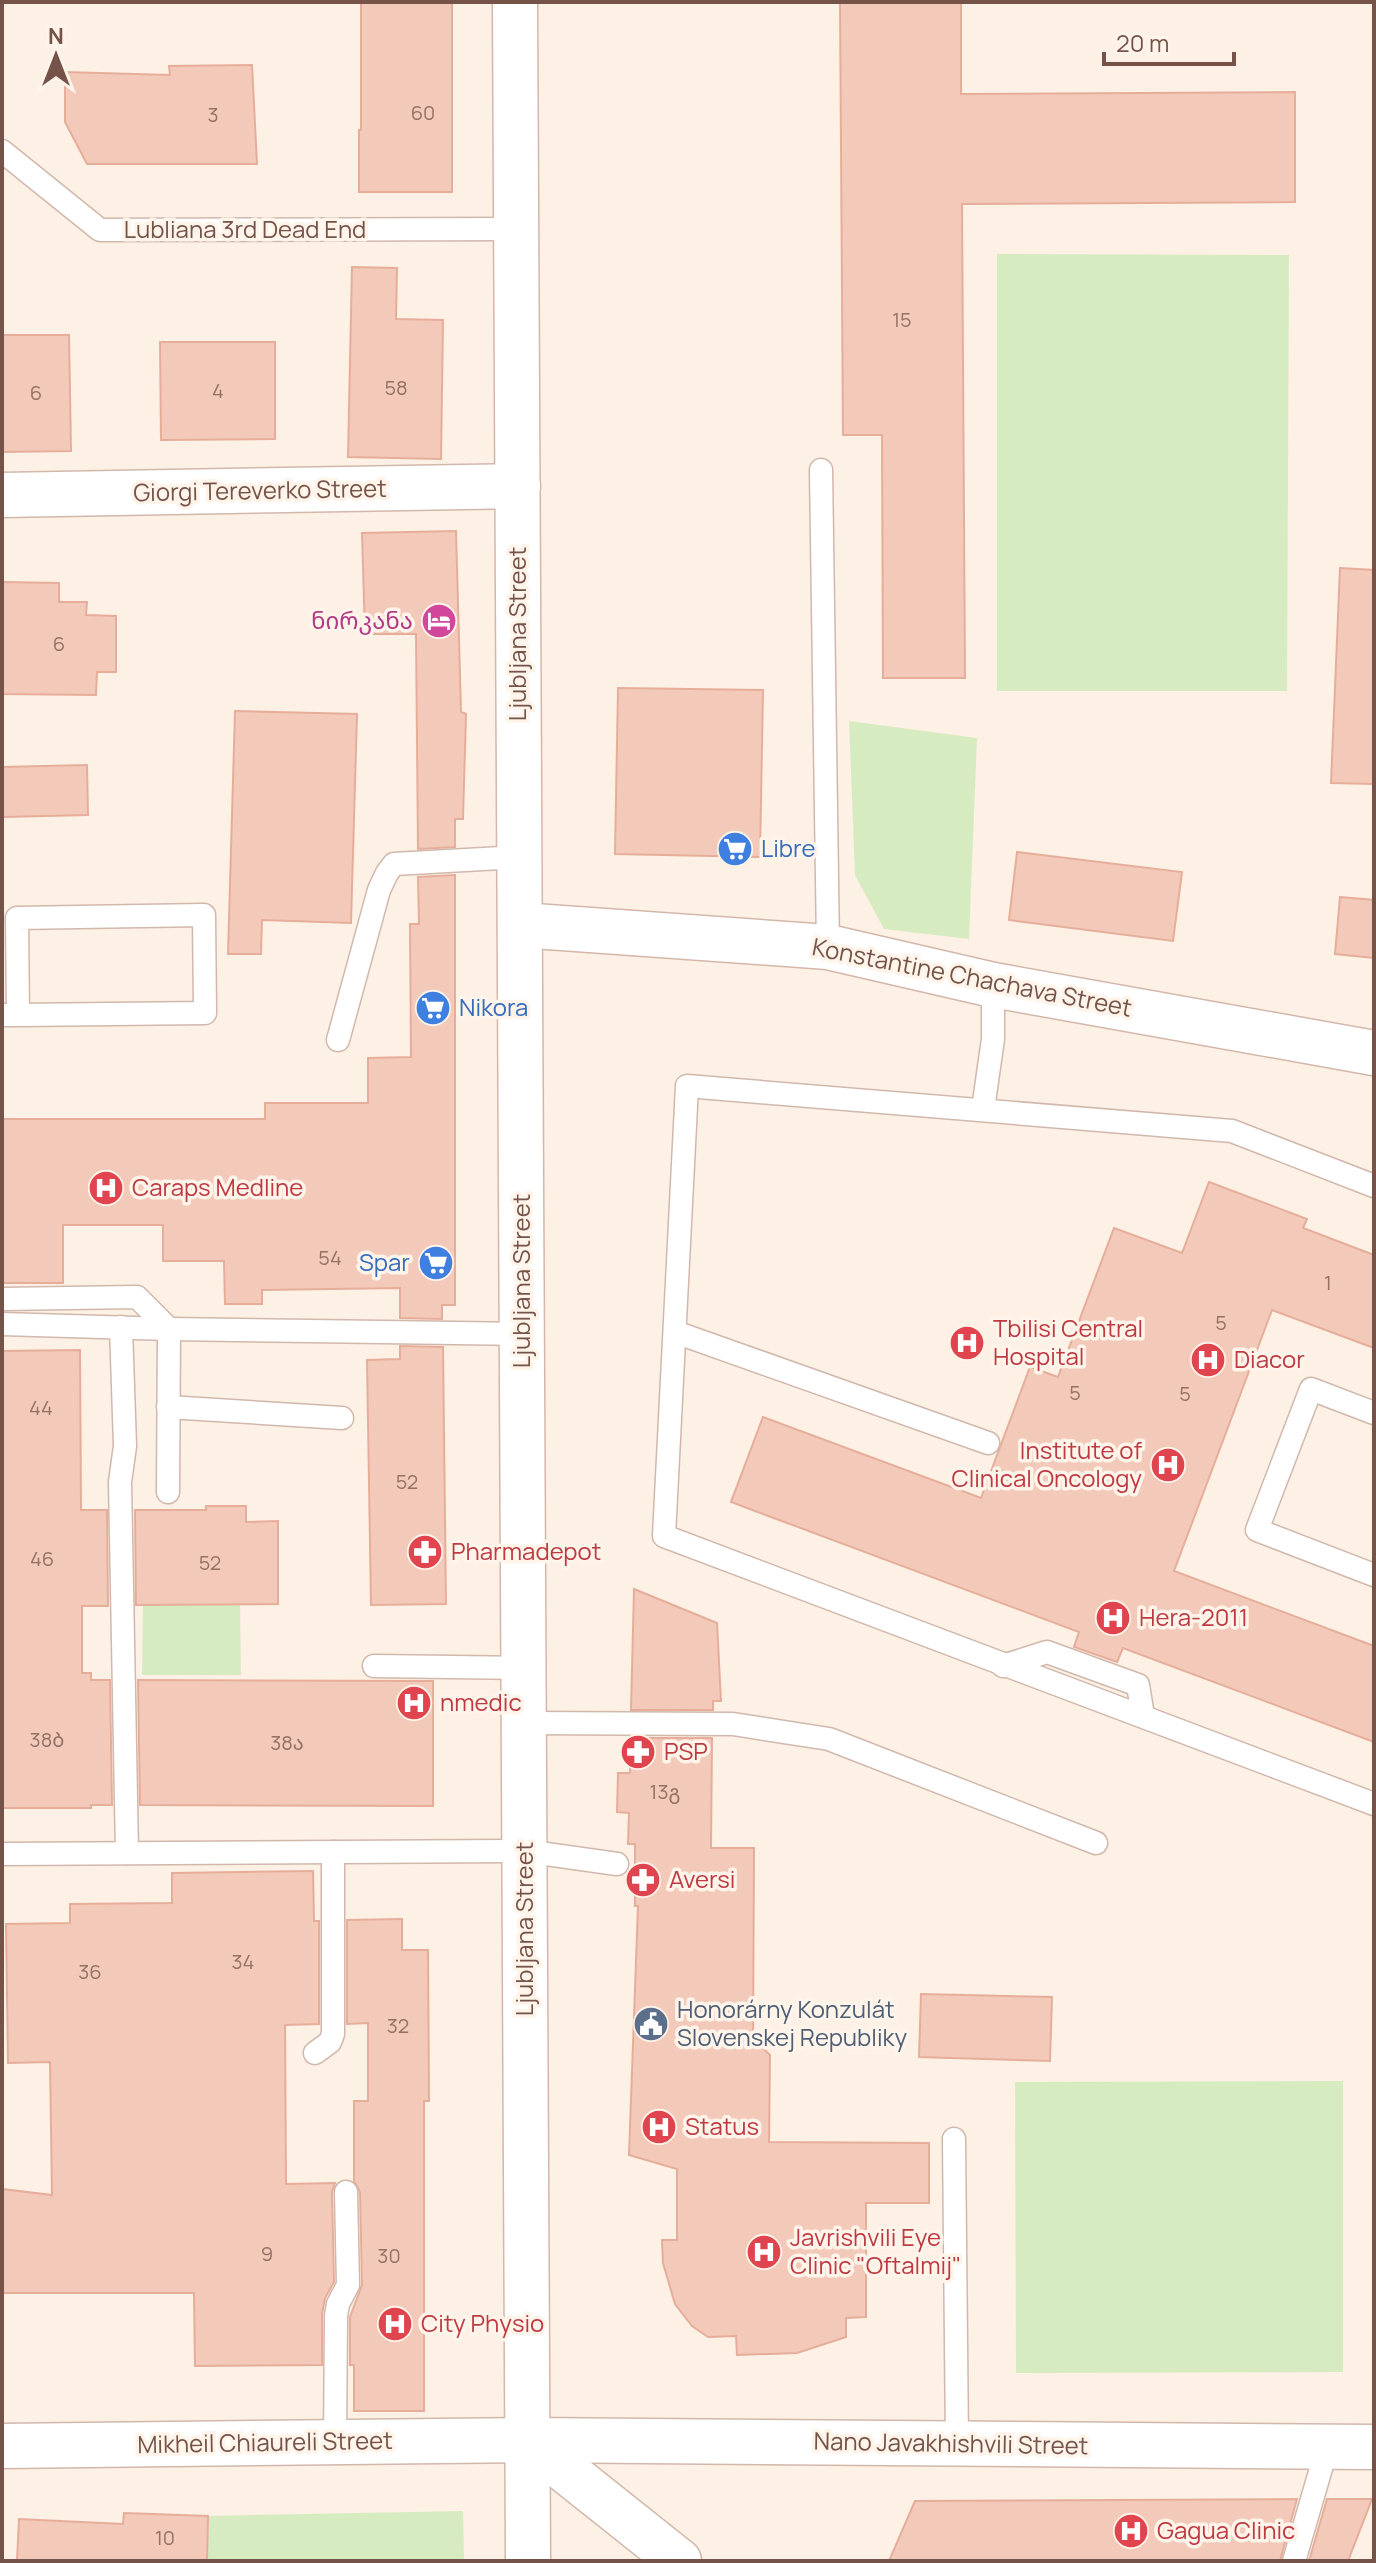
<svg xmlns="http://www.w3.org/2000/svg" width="1376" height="2563" viewBox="0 0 1376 2563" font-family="Manrope,'Noto Sans Georgian',sans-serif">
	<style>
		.green { fill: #d7ebc1 }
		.building { fill: #f3caba; stroke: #e6ae9a; stroke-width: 2 }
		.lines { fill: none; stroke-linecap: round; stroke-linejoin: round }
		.lane-casing { stroke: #d1b8ac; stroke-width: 25 }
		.street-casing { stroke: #d1b8ac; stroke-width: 47 }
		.secondary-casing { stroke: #d4b7aa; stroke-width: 47 }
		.lane { stroke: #fff; stroke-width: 22 }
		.street { stroke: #fff; stroke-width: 44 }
		.secondary { stroke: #fff; stroke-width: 44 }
		.labels { text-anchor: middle; stroke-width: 7; stroke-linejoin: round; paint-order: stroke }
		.number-label { font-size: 20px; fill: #957164 }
		.street-label { font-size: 24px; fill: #765348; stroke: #fff4ea }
		.hotel-label { font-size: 24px; fill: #b23c85; stroke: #fff4ea; text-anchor: end }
		.shop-label { font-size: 24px; fill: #366cbe; stroke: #fff4ea; text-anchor: start }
		.health-label { font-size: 24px; fill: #be3a42; stroke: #fff4ea; text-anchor: start }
		.service-label { font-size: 24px; fill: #4e5e75; stroke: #fff4ea; text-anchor: start }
	</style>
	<rect width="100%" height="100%" fill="#fdf0e4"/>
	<g class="green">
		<path d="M997 254 1289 255 1287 691H997Z"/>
		<path d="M849 721 977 738 969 939 884 929 855 875Z"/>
		<path d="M143 1605H240L241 1675H142Z"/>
		<path d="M1343 2081V2372L1016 2373 1015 2082Z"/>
		<path d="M463 2511 464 2561H207L208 2516Z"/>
	</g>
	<g class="building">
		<path d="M361 2H452V192H359V130H361Z"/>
		<path d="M840 2H961V94L1295 92V202L962 204 965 678H883L882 435H843Z"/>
		<path d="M252 65 257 164H87L65 122V72L170 75 169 66Z"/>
		<path d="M352 267 397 268 396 319 443 320 441 459 348 457Z"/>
		<path d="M2 335H69L71 451 2 452Z"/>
		<path d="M160 342H275V439L161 440Z"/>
		<path d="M456 531 461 712 466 714 463 819H455V847L418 849 416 634H365L362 533Z"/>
		<path d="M1340 568 1374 570V784L1331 783Z"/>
		<path d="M2 582 59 583V602H87L86 615 116 616V672H97L96 695 2 694Z"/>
		<path d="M618 688 763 690 760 857 615 854Z"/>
		<path d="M235 711 357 714 351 923 262 920 261 954H228Z"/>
		<path d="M87 765 88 815 3 817 2 767Z"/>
		<path d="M1017 852 1182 872 1173 941 1009 920Z"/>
		<path d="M455 875V1305H442V1319L400 1318V1288L262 1290V1304H225L224 1261H163V1225H63V1283H2V1119H265V1103H368V1058L411 1057 410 924H419L418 877Z"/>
		<path d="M1340 897 1374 900V958L1335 954Z"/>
		<path d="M1209 1182 1307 1219 1303 1228 1374 1255V1348L1272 1310 1174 1571 1374 1646V1742L1123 1648 1117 1662 1074 1647 1079 1632 731 1502 763 1417 981 1498 1030 1367 1058 1377 1114 1228 1182 1253Z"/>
		<path d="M400 1346 443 1347 446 1604 371 1605 367 1360 400 1359Z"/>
		<path d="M80 1350 81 1510H107L108 1606H82V1673H91V1680H110L112 1805H91V1808H2V1351Z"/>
		<path d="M206 1506H246V1522L278 1521V1604L136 1605 135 1510H206Z"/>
		<path d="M634 1589 717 1623 721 1701H713V1710H631Z"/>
		<path d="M138 1680 433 1681V1806L140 1805Z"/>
		<path d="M631 1738H712L711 1848H754L753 2039 770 2055 769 2142 929 2143V2203H866V2317L846 2318V2337L797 2353 737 2355 736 2336 708 2337 692 2326 675 2304 663 2263 662 2240H677V2169L629 2155 638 1906H635V1844H628L629 1813 617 1812 618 1773H630Z"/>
		<path d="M313 1871 314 1921H319V2024L285 2025 286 2184 335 2183 332 2192 334 2282 325 2298 322 2314V2365L195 2366 194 2293H2V2189L52 2195 50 2062 8 2063 6 1924 70 1923V1904L172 1903V1873Z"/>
		<path d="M402 1919V1950H428L429 2101H424V2411H354V2365H350V2317L362 2285 360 2192 354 2181V2101H368V2023L347 2024V1920Z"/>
		<path d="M921 1994 1052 1997 1050 2061 919 2057Z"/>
		<path d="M1297 2499 1280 2561H889L915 2501Z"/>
		<path d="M1327 2499H1372L1348 2561H1309Z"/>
		<path d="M124 2513 208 2516 207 2561H17L19 2519 123 2524Z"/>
	</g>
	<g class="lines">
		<defs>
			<g id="lane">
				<path d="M2 151 100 230 516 229"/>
				<path d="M821 470 828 947"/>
				<path d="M2 1015H18L205 1013 204 915 17 918 18 1015"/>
				<path d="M338 1040 379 890 387 873 394 864 520 857"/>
				<path d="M983 1109 993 1039V985"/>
				<path d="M1374 1186 1232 1131 687 1086 664 1536 1374 1804"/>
				<path d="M2 1299 137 1297 169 1329 168 1492"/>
				<path d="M2 1324 169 1329 522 1334"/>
				<path d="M121 1327 125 1446 120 1482 127 1853"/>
				<path d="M675 1332 988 1443"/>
				<path d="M168 1407 342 1418"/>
				<path d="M1374 1413 1311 1389 1257 1530 1374 1575"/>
				<path d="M374 1666 524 1668"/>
				<path d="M1003 1666 1047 1652 1138 1685 1143 1716"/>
				<path d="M524 1723 733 1724 829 1739 1096 1843"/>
				<path d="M2 1854 525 1851 617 1864"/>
				<path d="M315 2053 330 2042 333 2034V1852"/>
				<path d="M954 2139 957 2444"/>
				<path d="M335 2442 336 2316 338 2304 348 2285 346 2192"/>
				<path d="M1294 2561 1327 2448"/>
			</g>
			<g id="street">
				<path d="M2 495 518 486"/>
				<path d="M527 2440 679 2561"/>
				<path d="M2 2446 527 2440 1374 2447"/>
			</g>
			<g id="secondary">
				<path d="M515 2 528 2561"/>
				<path d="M520 925 828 947 993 985 1374 1053"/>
			</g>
		</defs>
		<use href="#lane" class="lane-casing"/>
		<use href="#street" class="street-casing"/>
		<use href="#secondary" class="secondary-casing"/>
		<use href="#lane" class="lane"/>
		<use href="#street" class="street"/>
		<use href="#secondary" class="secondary"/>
	</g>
	<defs>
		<symbol id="hotel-disc" viewBox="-11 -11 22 22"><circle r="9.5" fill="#d1479c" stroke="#fff4ea"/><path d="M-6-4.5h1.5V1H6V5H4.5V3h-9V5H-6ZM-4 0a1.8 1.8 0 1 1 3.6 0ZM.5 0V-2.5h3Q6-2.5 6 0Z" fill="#fff"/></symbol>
		<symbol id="supermarket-disc" viewBox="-11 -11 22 22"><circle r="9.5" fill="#3f7fe0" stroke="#fff4ea"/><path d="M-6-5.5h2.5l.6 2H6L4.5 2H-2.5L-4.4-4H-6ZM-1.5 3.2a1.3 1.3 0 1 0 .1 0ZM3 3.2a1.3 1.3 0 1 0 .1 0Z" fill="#fff"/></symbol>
		<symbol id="hospital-disc" viewBox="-11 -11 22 22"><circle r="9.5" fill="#e0444e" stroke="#fff4ea"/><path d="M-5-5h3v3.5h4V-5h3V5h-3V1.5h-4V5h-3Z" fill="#fff"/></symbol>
		<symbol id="pharmacy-disc" viewBox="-11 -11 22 22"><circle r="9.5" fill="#e0444e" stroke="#fff4ea"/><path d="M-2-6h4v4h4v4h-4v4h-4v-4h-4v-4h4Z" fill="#fff"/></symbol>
		<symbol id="civic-disc" viewBox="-11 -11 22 22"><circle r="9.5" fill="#5c6f8a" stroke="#fff4ea"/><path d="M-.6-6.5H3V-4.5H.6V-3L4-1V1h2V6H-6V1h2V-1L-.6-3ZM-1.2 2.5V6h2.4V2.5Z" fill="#fff"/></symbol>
	</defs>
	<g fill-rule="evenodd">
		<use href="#hotel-disc" x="419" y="601" width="40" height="40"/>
		<use href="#supermarket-disc" x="715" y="829" width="40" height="40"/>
		<use href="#supermarket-disc" x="413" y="988" width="40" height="40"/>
		<use href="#hospital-disc" x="86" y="1168" width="40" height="40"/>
		<use href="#supermarket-disc" x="416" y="1243" width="40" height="40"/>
		<use href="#hospital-disc" x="947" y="1323" width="40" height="40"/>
		<use href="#hospital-disc" x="1188" y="1340" width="40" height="40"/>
		<use href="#hospital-disc" x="1148" y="1445" width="40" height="40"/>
		<use href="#pharmacy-disc" x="405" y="1532" width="40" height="40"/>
		<use href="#hospital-disc" x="1093" y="1598" width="40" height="40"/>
		<use href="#hospital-disc" x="394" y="1683" width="40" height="40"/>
		<use href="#pharmacy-disc" x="618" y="1732" width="40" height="40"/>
		<use href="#pharmacy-disc" x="623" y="1860" width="40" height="40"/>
		<use href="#civic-disc" x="631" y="2004" width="40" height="40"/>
		<use href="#hospital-disc" x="639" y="2107" width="40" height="40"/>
		<use href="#hospital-disc" x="744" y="2232" width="40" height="40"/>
		<use href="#hospital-disc" x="375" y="2304" width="40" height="40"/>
		<use href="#hospital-disc" x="1111" y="2511" width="40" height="40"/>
	</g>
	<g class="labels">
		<g class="number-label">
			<text x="423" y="120">60</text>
			<text x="213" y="122">3</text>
			<text x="902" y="327">15</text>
			<text x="396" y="395">58</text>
			<text x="218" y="398">4</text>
			<text x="36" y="400">6</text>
			<text x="59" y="651">6</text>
			<text x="330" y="1265">54</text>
			<text x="1328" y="1290">1</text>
			<text x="1221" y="1330">5</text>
			<text x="1075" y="1400">5</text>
			<text x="1185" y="1401">5</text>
			<text x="41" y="1415">44</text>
			<text x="407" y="1489">52</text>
			<text x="42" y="1566">46</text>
			<text x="210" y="1570">52</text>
			<text x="47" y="1747">38ბ</text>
			<text x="287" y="1750">38ა</text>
			<text x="665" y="1799">13გ</text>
			<text x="243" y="1969">34</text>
			<text x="90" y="1979">36</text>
			<text x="398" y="2033">32</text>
			<text x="267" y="2261">9</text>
			<text x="389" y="2263">30</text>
			<text x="165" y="2545">10</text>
		</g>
		<g class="street-label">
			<text x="245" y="238">Lubliana 3rd Dead End</text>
			<text transform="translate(260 491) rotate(-1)" y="8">Giorgi Tereverko Street</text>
			<text transform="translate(518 634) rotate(-90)" y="8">Ljubljana Street</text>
			<text transform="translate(972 978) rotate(11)" y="8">Konstantine Chachava Street</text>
			<text transform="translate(522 1281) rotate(-90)" y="8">Ljubljana Street</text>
			<text transform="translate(525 1929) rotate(-90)" y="8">Ljubljana Street</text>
			<text transform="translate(265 2443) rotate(-1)" y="8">Mikheil Chiaureli Street</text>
			<text transform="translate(951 2444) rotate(1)" y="8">Nano Javakhishvili Street</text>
		</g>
		<g class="hotel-label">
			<text x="413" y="629">ნირკანა</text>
		</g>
		<g class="shop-label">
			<text x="761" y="857">Libre</text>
			<text x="459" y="1016">Nikora</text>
			<text x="410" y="1271" text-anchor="end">Spar</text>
		</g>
		<g class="health-label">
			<text x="132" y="1196">Caraps Medline</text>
			<text x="993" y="1337">Tbilisi Central<tspan x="993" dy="28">Hospital</tspan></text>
			<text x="1234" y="1368">Diacor</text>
			<text x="1142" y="1459" text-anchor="end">Institute of<tspan x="1142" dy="28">Clinical Oncology</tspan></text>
			<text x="451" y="1560">Pharmadepot</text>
			<text x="1139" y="1626">Hera-2011</text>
			<text x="440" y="1711">nmedic</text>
			<text x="664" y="1760">PSP</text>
			<text x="669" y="1888">Aversi</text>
			<text x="685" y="2135">Status</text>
			<text x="790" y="2246">Javrishvili Eye<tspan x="790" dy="28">Clinic "Oftalmij"</tspan></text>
			<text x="421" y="2332">City Physio</text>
			<text x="1157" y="2539">Gagua Clinic</text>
		</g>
		<g class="service-label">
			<text x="677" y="2018">Honorárny Konzulát<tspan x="677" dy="28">Slovenskej Republiky</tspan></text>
		</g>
	</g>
	<rect width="1376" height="2563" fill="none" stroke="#765348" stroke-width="8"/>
	<g transform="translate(56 56)" stroke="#fff4ea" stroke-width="6" paint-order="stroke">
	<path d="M0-6L14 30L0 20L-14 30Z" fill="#765348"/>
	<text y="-12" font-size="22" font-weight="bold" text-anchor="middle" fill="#765348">N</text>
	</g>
	<path d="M1104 52v12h130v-12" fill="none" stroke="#765348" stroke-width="4"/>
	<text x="1116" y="52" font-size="24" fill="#765348" stroke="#fff4ea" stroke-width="6" paint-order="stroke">20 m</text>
</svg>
